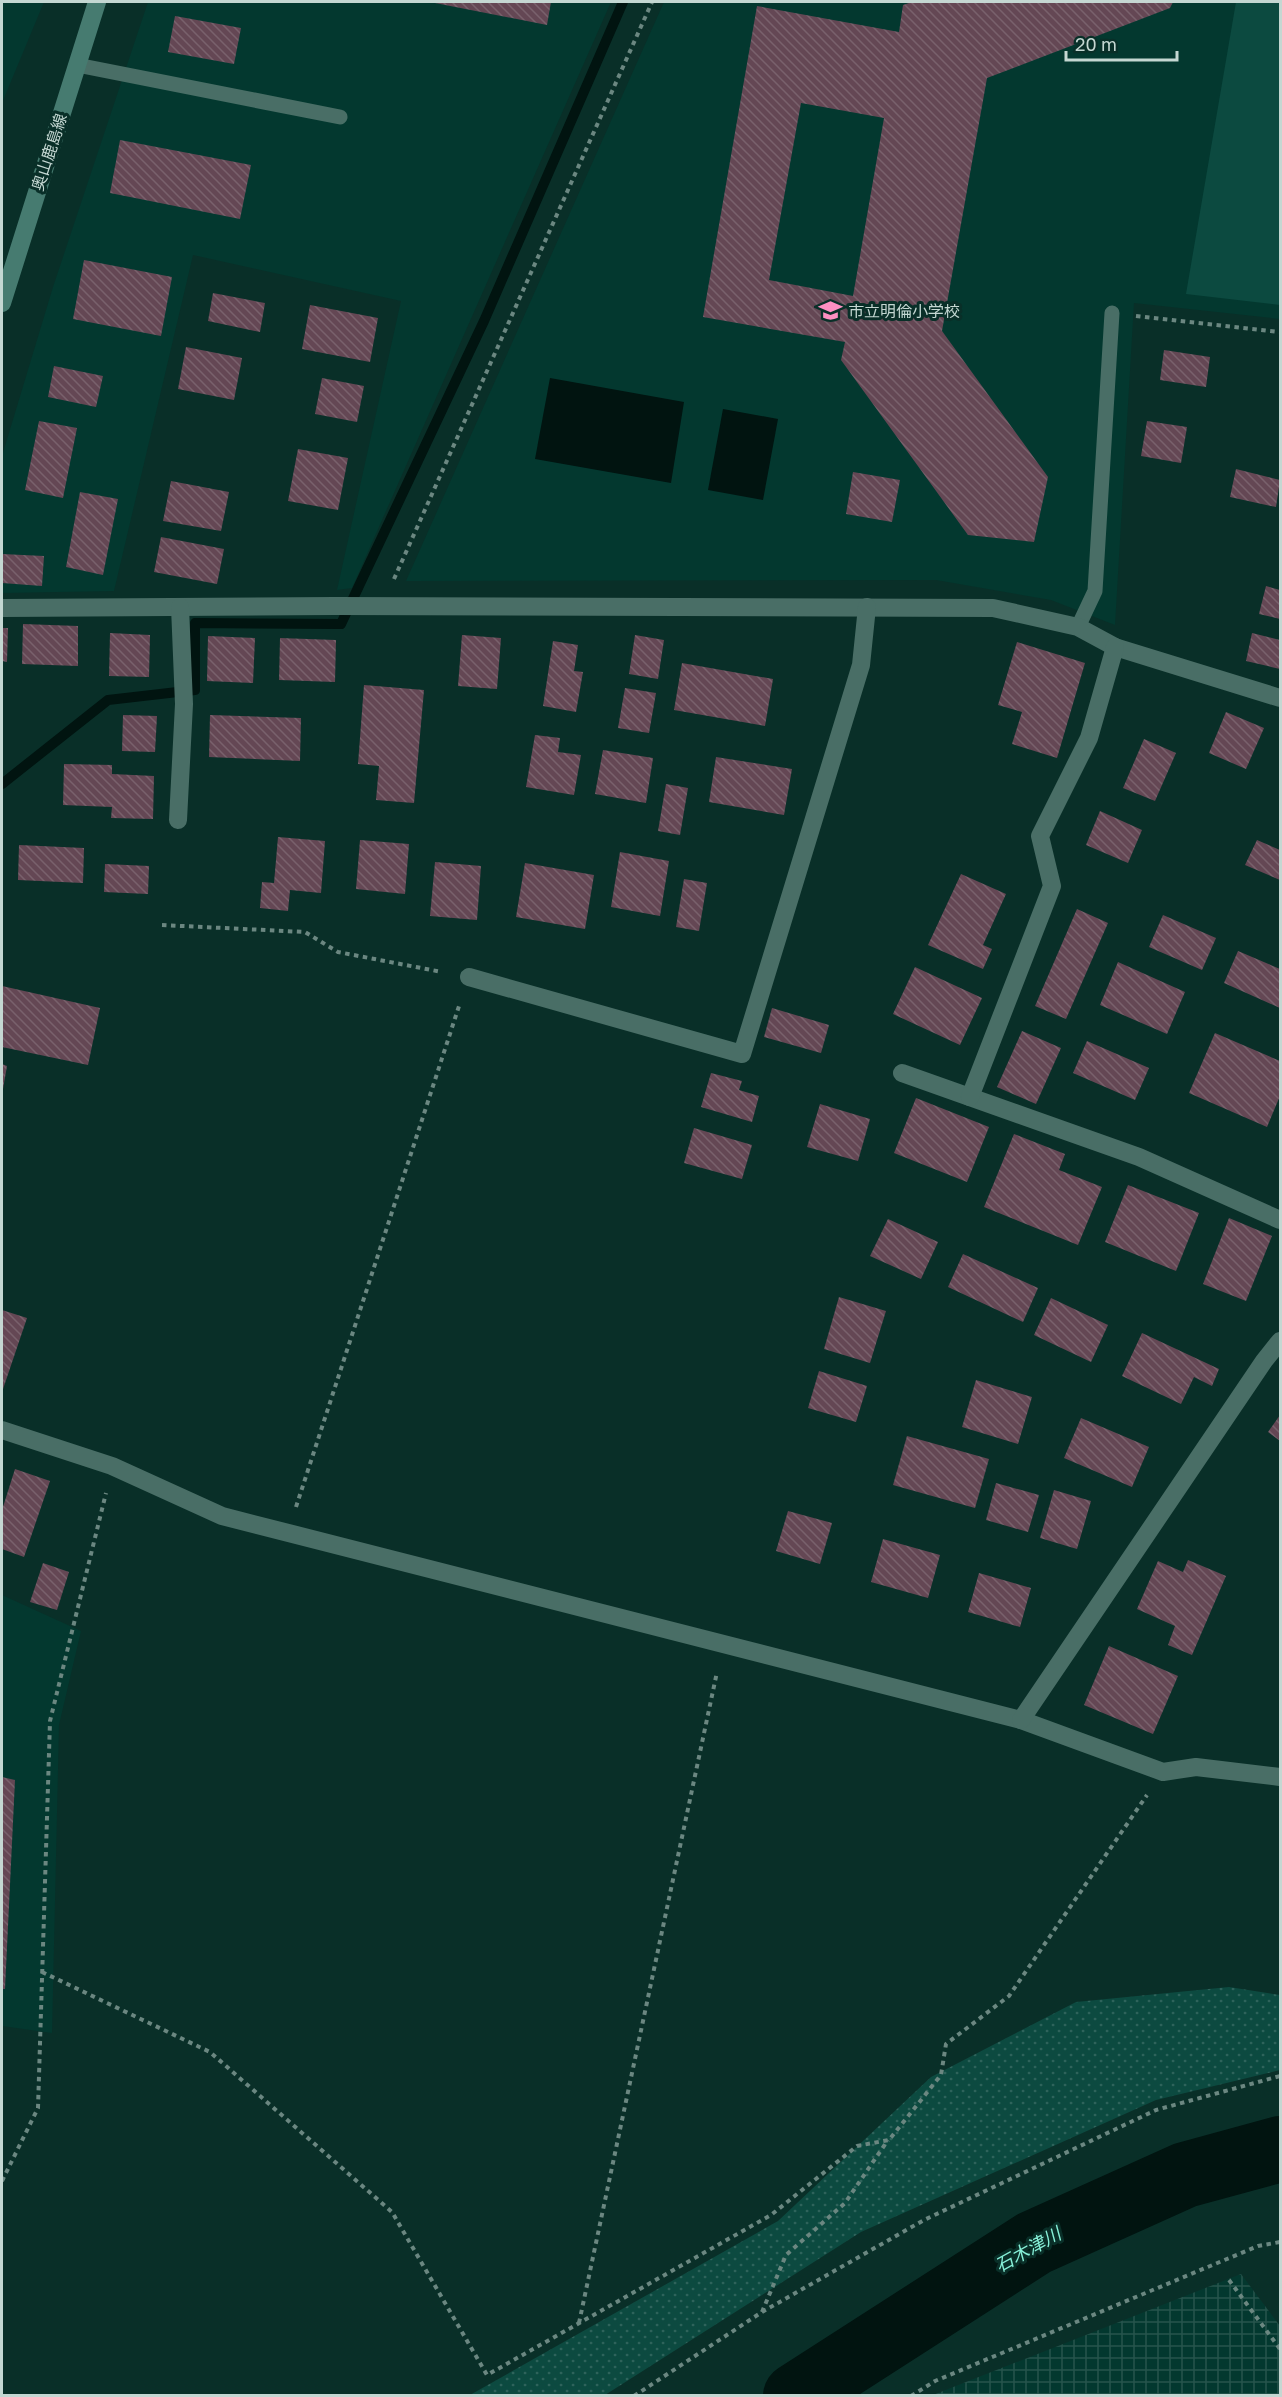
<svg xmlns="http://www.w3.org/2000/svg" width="1282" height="2397" viewBox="0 0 1282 2397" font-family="'Golos Text','Noto Sans JP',sans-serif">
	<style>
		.built { fill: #03382f }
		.industrial { fill: url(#industrial-grid) }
		.grass { fill: url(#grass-dots) }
		.garden { fill: #0c4a40 }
		.water { fill: #011410 }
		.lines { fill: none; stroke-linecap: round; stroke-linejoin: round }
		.stream { stroke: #011410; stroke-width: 10 }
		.river { stroke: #011410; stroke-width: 66 }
		.building { fill: url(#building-back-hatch); fill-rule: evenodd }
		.path { stroke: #6b8781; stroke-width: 4; stroke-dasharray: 4.5 4.5; stroke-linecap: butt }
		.lane { stroke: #496e66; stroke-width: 15 }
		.street { stroke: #496e66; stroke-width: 18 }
		.secondary { stroke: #467b70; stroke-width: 18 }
		.labels { text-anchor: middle; stroke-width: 6; stroke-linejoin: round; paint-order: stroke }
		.street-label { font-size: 16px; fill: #c4d7d2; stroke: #092f28 }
		.poi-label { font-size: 16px; fill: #c4d7d2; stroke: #092f28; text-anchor: start }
		.water-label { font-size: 18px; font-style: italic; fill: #87f0d8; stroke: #092f28 }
	</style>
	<defs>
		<pattern id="industrial-grid" width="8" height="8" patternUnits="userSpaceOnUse" patternTransform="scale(1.5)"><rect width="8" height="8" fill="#03382f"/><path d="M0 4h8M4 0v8" fill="none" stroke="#26544c"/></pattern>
		<pattern id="grass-dots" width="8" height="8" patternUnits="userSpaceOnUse" patternTransform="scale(1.5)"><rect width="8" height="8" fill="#0c4a40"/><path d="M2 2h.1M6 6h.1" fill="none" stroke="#2e635b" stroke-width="1.8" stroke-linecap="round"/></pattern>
		<pattern id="building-back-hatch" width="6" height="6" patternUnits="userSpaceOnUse" patternTransform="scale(1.5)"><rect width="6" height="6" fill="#644754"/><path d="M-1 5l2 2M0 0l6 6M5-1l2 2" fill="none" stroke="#79616c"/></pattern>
	</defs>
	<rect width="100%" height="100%" fill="#092f28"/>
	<g class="built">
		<path d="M2 2H44L2 103Z"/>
		<path d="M148 2H611L352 588 337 590 401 301 193 255 114 591 2 593V456L53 287Z"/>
		<path d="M664 2H1280V319L1134 303 1115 625 1051 600 936 580 406 581Z"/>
		<path d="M2 1595 81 1631 59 1725 52 2033 2 2026Z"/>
	</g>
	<path class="industrial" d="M1241 2274 1280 2326V2395H933Z"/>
	<path class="grass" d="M1229 1987 1280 1995V2070L1156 2100 861 2232 605 2395H470L778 2221 931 2077 1076 2002Z"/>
	<path class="garden" d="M1236 2H1280V305L1186 294Z"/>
	<g class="water">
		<path d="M550 378 684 402 671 483 535 459Z"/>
		<path d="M723 409 778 419 763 500 708 490Z"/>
	</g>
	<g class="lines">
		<path class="stream" d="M2 784 108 700 195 690V623L341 624 484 321 623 2"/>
		<path class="river" d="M796 2396 1034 2243 1185 2175 1280 2149"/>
	</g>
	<g class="building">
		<path d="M430 2H551L547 25Z"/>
		<path d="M912 2H1173L1170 8 987 78 942 331 1048 477 1034 542 968 535 841 360 845 342 703 317 757 6 899 32 903 5ZM801 103 884 118 853 296 769 280Z"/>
		<path d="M175 16 241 28 234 64 168 52Z"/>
		<path d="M120 140 251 165 240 219 110 193Z"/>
		<path d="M84 260 172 277 161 336 73 319Z"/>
		<path d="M213 293 265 303 260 332 208 321Z"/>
		<path d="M310 305 378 318 370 362 302 349Z"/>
		<path d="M186 347 242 358 234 400 178 389Z"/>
		<path d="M1164 350 1210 357 1206 387 1160 380Z"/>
		<path d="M54 366 103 376 96 407 48 397Z"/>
		<path d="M322 378 364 386 357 422 315 414Z"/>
		<path d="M39 421 77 428 63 498 25 490Z"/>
		<path d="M1147 421 1187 427 1181 463 1141 456Z"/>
		<path d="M298 449 348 458 338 510 288 501Z"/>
		<path d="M1236 469 1280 480 1276 507 1230 497Z"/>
		<path d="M853 472 900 480 892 522 846 514Z"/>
		<path d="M171 481 229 492 221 531 163 521Z"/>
		<path d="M80 492 118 499 103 575 66 567Z"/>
		<path d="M161 537 224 549 217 584 154 572Z"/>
		<path d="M2 554 44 556 42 586 2 583Z"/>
		<path d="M1266 586 1280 590V619L1259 614Z"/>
		<path d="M23 624 78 626V666L22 664Z"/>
		<path d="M2 628H8L7 662 2 661Z"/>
		<path d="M110 633 150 635 149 677 109 676Z"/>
		<path d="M1252 633 1280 640V669L1246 661Z"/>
		<path d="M462 635 501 638 497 689 458 686Z"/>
		<path d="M635 635 664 640 658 679 629 674Z"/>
		<path d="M208 636 255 638 253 683 207 681Z"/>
		<path d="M280 638 336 640 335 682 279 680Z"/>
		<path d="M553 641 578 645 574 671 583 672 576 712 543 706Z"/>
		<path d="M1017 642 1085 663 1057 758 1012 744 1022 712 998 705Z"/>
		<path d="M682 663 773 679 765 726 674 710Z"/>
		<path d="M364 685 424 690 414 803 376 800 379 766 358 764Z"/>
		<path d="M625 688 656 693 649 733 618 728Z"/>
		<path d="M1226 712 1264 728 1246 769 1209 753Z"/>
		<path d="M123 715 157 716 155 752 122 751Z"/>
		<path d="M210 715 301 718 300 761 209 757Z"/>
		<path d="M535 735 560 738 558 752 581 755 574 795 526 787Z"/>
		<path d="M1144 739 1176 753 1155 801 1123 788Z"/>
		<path d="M603 750 653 758 646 803 595 794Z"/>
		<path d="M716 757 792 769 784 815 709 802Z"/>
		<path d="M64 764 112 765V774L154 776 153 819 111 818 112 807 63 805Z"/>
		<path d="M666 784 688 788 680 835 658 831Z"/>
		<path d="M1100 811 1142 830 1128 863 1086 845Z"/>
		<path d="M278 837 325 841 321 893 290 890 288 911 260 908 262 882 274 883Z"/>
		<path d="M360 840 409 844 405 894 356 889Z"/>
		<path d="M1257 840 1280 850V880L1245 865Z"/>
		<path d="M19 845 84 848 83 883 18 880Z"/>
		<path d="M620 852 669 861 660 916 611 907Z"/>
		<path d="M435 862 481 866 477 920 430 916Z"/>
		<path d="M525 863 594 875 585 929 516 917Z"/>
		<path d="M105 864 149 866 148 894 104 892Z"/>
		<path d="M961 874 1006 894 983 945 992 949 983 969 928 945Z"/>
		<path d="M684 879 707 883 699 931 676 927Z"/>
		<path d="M1077 909 1108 923 1066 1019 1035 1006Z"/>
		<path d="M1163 915 1216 938 1202 970 1149 947Z"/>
		<path d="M1238 951 1280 969V1008L1224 983Z"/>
		<path d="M1118 962 1185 992 1167 1034 1100 1005Z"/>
		<path d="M915 967 982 998 960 1045 893 1014Z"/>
		<path d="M2 986 100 1008 88 1065 2 1047Z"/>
		<path d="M772 1008 829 1025 821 1053 764 1037Z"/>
		<path d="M1022 1031 1061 1048 1036 1104 997 1087Z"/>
		<path d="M1215 1033 1280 1061V1096L1267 1127 1189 1093Z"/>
		<path d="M1087 1041 1149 1068 1135 1100 1073 1073Z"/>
		<path d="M2 1064 7 1066 3 1089H2Z"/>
		<path d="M711 1073 742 1081 739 1090 759 1096 752 1122 701 1107Z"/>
		<path d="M916 1098 989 1127 967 1182 894 1153Z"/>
		<path d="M820 1104 870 1119 858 1161 807 1147Z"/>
		<path d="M694 1128 752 1145 742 1179 684 1163Z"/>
		<path d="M1014 1134 1065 1154 1059 1170 1102 1187 1078 1245 984 1207Z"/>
		<path d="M1128 1185 1199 1213 1176 1271 1105 1242Z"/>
		<path d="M1229 1218 1272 1236 1246 1301 1203 1284Z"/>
		<path d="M888 1219 938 1242 921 1279 870 1256Z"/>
		<path d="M963 1254 1038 1288 1023 1322 948 1287Z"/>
		<path d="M839 1297 886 1311 870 1363 824 1349Z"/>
		<path d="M1051 1298 1108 1325 1091 1362 1034 1335Z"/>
		<path d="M2 1310 27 1318 2 1392Z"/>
		<path d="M1142 1333 1219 1369 1212 1386 1194 1377 1181 1404 1122 1376Z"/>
		<path d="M819 1371 867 1386 856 1422 808 1408Z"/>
		<path d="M976 1380 1032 1397 1018 1444 962 1427Z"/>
		<path d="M1280 1415V1441L1268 1432Z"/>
		<path d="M1081 1418 1149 1447 1132 1487 1064 1458Z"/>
		<path d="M907 1436 989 1459 975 1508 893 1485Z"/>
		<path d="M15 1469 50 1481 24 1557 2 1549V1510Z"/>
		<path d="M996 1483 1039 1495 1028 1532 986 1520Z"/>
		<path d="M1054 1490 1091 1501 1077 1549 1040 1538Z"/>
		<path d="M788 1511 832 1523 820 1564 776 1551Z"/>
		<path d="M883 1539 940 1555 928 1598 871 1582Z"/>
		<path d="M1188 1560 1226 1576 1192 1655 1168 1645 1175 1626 1137 1609 1158 1561 1183 1572Z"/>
		<path d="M43 1563 69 1572 57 1610 30 1602Z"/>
		<path d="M979 1573 1031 1588 1020 1627 968 1612Z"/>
		<path d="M1109 1646 1178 1676 1153 1734 1084 1705Z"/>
		<path d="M2 1777 15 1780 5 1989H2Z"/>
	</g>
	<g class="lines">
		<g class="path">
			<path d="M1136 316 1280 332"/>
			<path d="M394 579 652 2"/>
			<path d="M162 925 305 932 338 952 442 972"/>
			<path d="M296 1507 460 1003"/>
			<path d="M42 1972 210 2052 392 2212 487 2375 771 2215 857 2146 889 2140 941 2075 946 2044 1009 1996 1147 1795"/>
			<path d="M2 2181 38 2108 50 1721 106 1493"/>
			<path d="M1229 2280 1280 2349"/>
			<path d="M762 2312 786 2255 845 2203 888 2140"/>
			<path d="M579 2323 717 1672"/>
			<path d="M634 2396 762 2312 924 2220 1156 2110 1280 2076"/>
			<path d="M911 2396 935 2381 1258 2246 1280 2242"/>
		</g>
		<g class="lane">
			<path d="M77 65 340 117"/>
			<path d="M1078 627 1095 591 1112 313"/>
		</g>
		<g class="street">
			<path d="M2 608 335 606 993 608 1078 627 1115 647 1280 698"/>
			<path d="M178 820 184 704 180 607"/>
			<path d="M469 977 742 1054 861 665 867 607"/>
			<path d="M902 1073 1139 1157 1280 1220"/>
			<path d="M970 1097 1052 886 1040 836 1089 738 1115 647"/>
			<path d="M2 1430 112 1466 222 1516 1021 1720 1163 1772 1196 1767 1280 1777"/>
			<path d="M1021 1720 1264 1361 1280 1341"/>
		</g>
		<path class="secondary" d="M2 303 97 2"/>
	</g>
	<defs>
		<symbol id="school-bare" viewBox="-9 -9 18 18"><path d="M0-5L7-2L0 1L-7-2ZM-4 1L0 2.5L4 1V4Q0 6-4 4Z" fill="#fc8fc2" stroke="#092f28" stroke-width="2.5" paint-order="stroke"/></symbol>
	</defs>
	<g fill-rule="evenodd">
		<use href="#school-bare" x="814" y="294" width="33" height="33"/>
	</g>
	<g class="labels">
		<g class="street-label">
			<text transform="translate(49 152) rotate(-72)" y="6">奥山鹿島線</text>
		</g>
		<g class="poi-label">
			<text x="848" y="317">市立明倫小学校</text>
		</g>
		<g class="water-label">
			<text transform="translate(1028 2250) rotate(-29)" y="6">石木津川</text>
		</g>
	</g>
	<rect width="1282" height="2397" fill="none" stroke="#c4d7d2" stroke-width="6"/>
	<path d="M1066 51v9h111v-9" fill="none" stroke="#c4d7d2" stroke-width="3"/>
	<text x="1075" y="51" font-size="18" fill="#c4d7d2" stroke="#092f28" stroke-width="4.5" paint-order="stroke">20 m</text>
</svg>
